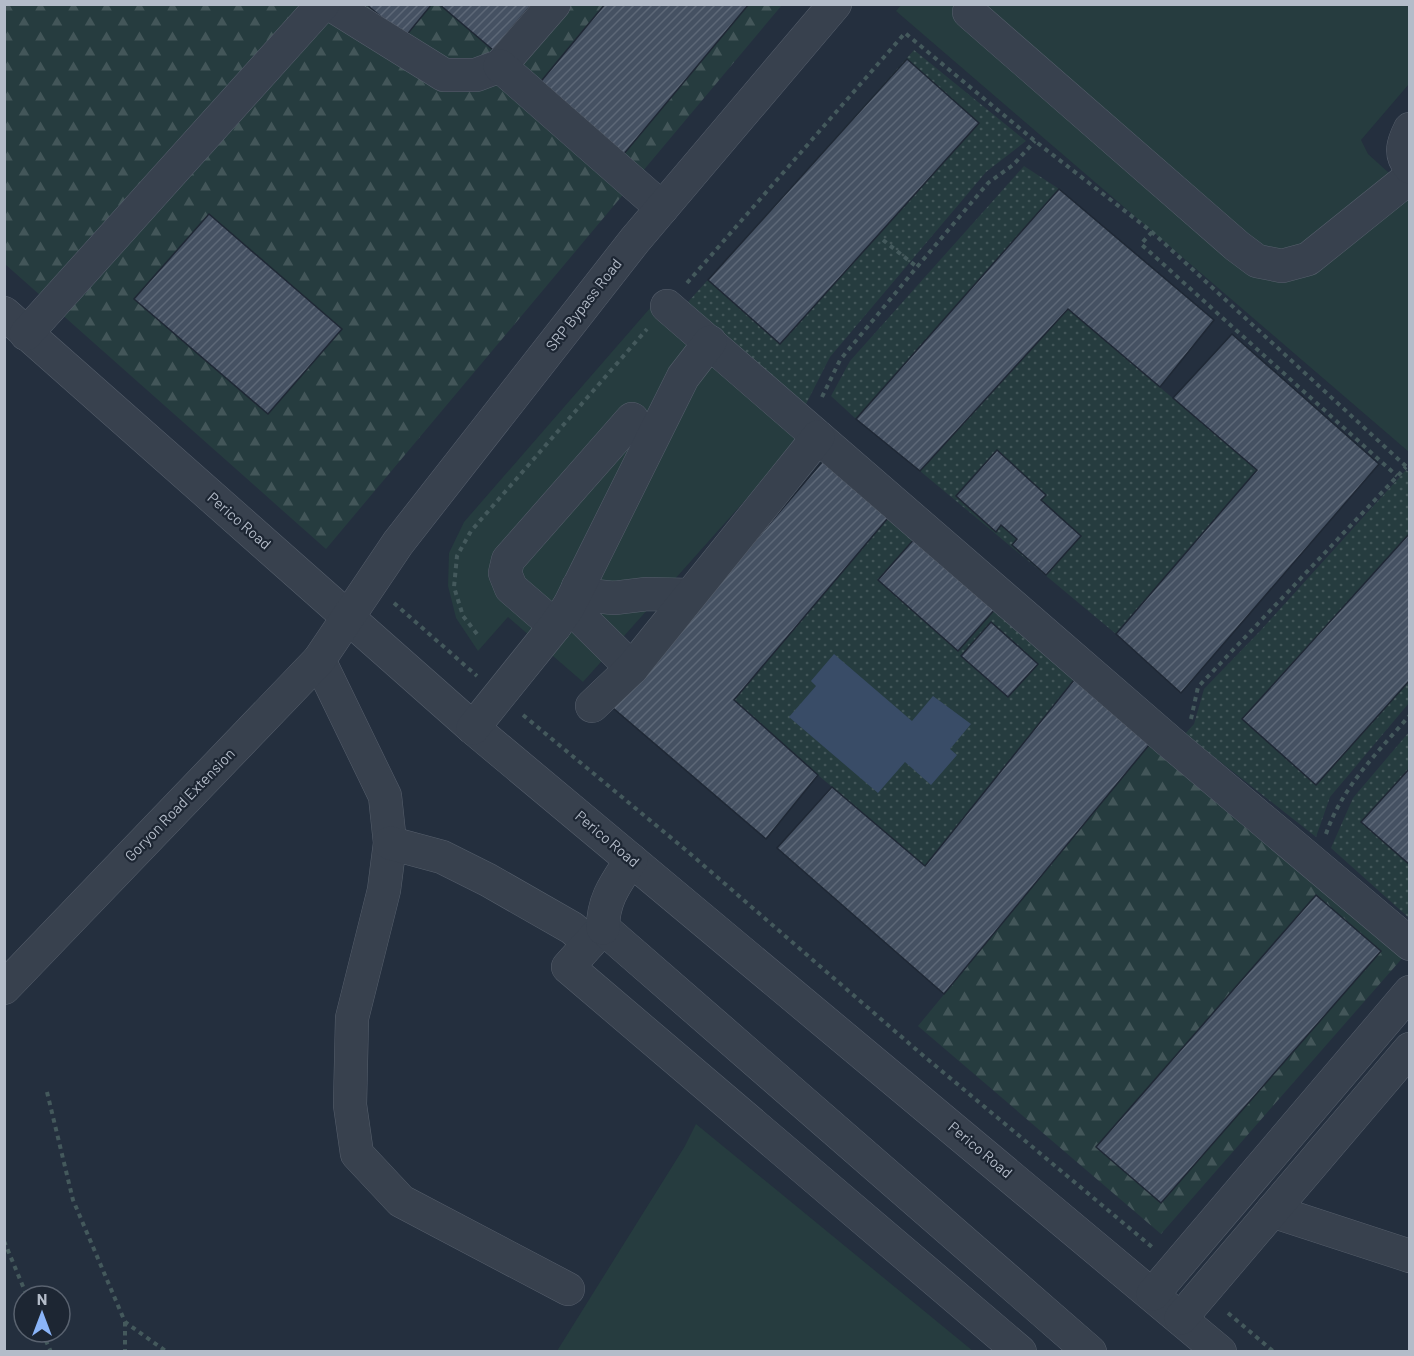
<svg xmlns="http://www.w3.org/2000/svg" width="1414" height="1356" viewBox="0 0 1414 1356" font-family="Barlow,sans-serif">
	<style>
		.green { fill: #263c3f }
		.forest { fill: url(#forest-firs) }
		.park { fill: url(#park-dots) }
		.water { fill: #394c67 }
		.building { fill: url(#building-hatch); stroke: #1f2835; stroke-width: 1.5 }
		.lines { fill: none; stroke-linecap: round; stroke-linejoin: round }
		.minor-casing { stroke: #565f6c; stroke-width: 34 }
		.path { stroke: #44595c; stroke-width: 4; stroke-dasharray: 4.5 4.5; stroke-linecap: butt }
		.minor { stroke: #38414e; stroke-width: 33 }
		.labels { text-anchor: middle; stroke-width: 4.5; stroke-linejoin: round; paint-order: stroke }
		.street-label { font-size: 15px; fill: #b4bcc9; stroke: #1d2633 }
	</style>
	<defs>
		<pattern id="forest-firs" width="22" height="20" patternUnits="userSpaceOnUse" patternTransform="scale(1.5)"><rect width="22" height="20" fill="#263c3f"/><path d="M5 1l3.5 6h-7zM16 11l3.5 6h-7z" fill="#435659"/></pattern>
		<pattern id="park-dots" width="8" height="8" patternUnits="userSpaceOnUse" patternTransform="scale(1.5)"><rect width="8" height="8" fill="#263c3f"/><path d="M2 2h.1M6 6h.1" fill="none" stroke="#435659" stroke-width="1.8" stroke-linecap="round"/></pattern>
		<pattern id="building-hatch" width="6" height="6" patternUnits="userSpaceOnUse" patternTransform="scale(1.5)"><rect width="6" height="6" fill="#455162"/><path d="M-1 1l2-2M0 6l6-6M5 7l2-2" fill="none" stroke="#5d6877"/></pattern>
	</defs>
	<rect width="100%" height="100%" fill="#242f3e"/>
	<g class="green">
		<path d="M902 4 1409 5V84L1361 140 1368 154 1409 191V452L896 11Z"/>
		<path d="M651 307 799 440 583 682 508 617 478 651 456 618 448 586 449 553 464 522Z"/>
		<path d="M696 1124 973 1351H557L685 1146Z"/>
	</g>
	<g class="forest">
		<path d="M5 5H782L326 549 5 264Z"/>
		<path d="M1154 739 1405 955 1161 1234 918 1026Z"/>
	</g>
	<g class="park">
		<path d="M914 50 1026 141 986 172 830 357 804 408 688 302Z"/>
		<path d="M1024 166 1059 189 856 419 831 396 850 361Z"/>
		<path d="M1068 309 1257 470 1116 634 920 471Z"/>
		<path d="M1406 470 1410 473 1409 703 1330 797 1316 837 1185 734 1194 724 1204 689 1261 630Z"/>
		<path d="M893 512 1078 675 925 866 818 775 734 700Z"/>
		<path d="M1409 732V918L1331 848 1353 798Z"/>
	</g>
	<path class="water" d="M834 654 912 721 933 696 971 724 950 749 957 755 931 785 905 762 878 793 789 717 816 686 811 681Z"/>
	<g class="building">
		<path d="M366 4H432L405 37Z"/>
		<path d="M439 4H532L493 50Z"/>
		<path d="M605 4H749L623 155 538 85Z"/>
		<path d="M907 59 979 123 780 344 708 280Z"/>
		<path d="M1059 189 1214 320 1160 387 1068 309 920 471 856 419Z"/>
		<path d="M209 214 342 329 268 414 134 299Z"/>
		<path d="M1232 334 1379 464 1181 693 1116 634 1257 470 1173 398Z"/>
		<path d="M997 450 1046 495 1041 500 1081 536 1046 575 1012 545 1017 539 1001 525 996 532 956 496Z"/>
		<path d="M828 455 893 512 734 700 818 775 766 839 613 708Z"/>
		<path d="M1410 533V680L1316 785 1242 719Z"/>
		<path d="M916 537 996 608 958 651 878 580Z"/>
		<path d="M991 622 1038 664 1008 697 961 656Z"/>
		<path d="M1078 675 1154 739 944 994 777 848 832 787 925 866Z"/>
		<path d="M1410 768V865L1361 822Z"/>
		<path d="M1316 895 1381 951 1161 1203 1096 1147Z"/>
	</g>
	<g class="lines">
		<defs>
			<g id="minor">
				<path d="M330 4 444 75H476L500 66 554 4"/>
				<path d="M969 12 1237 246 1257 261 1282 266 1308 259 1410 177"/>
				<path d="M500 66 662 208"/>
				<path d="M1410 129C1403 143 1399 154 1410 167"/>
				<path d="M667 306 1170 742 1410 944"/>
				<path d="M4 313 473 728 1220 1352"/>
				<path d="M26 334 323 4"/>
				<path d="M578 587 595 596 614 598 647 594 690 595"/>
				<path d="M569 606 632 668"/>
				<path d="M555 626 511 588 505 573 508 560 632 419"/>
				<path d="M319 660 385 796 390 843 384 890 352 1018 350 1105 357 1154 401 1201 568 1289"/>
				<path d="M592 706 632 668 818 437"/>
				<path d="M473 728 555 626 569 606 683 377 710 342"/>
				<path d="M390 843 442 857 488 880 572 928 589 943"/>
				<path d="M603 928 568 967 1020 1352"/>
				<path d="M603 928 1090 1352"/>
				<path d="M603 928C603 899 616 883 631 860"/>
				<path d="M4 988 319 660 398 543 635 240 835 4"/>
				<path d="M1272 1211 1410 1256"/>
				<path d="M1153 1294 1410 992"/>
				<path d="M1181 1318 1410 1049"/>
			</g>
		</defs>
		<use href="#minor" class="minor-casing"/>
		<g class="path">
			<path d="M1152 232 1141 244 1397 476"/>
			<path d="M883 240 917 267"/>
			<path d="M687 283 905 33 1035 141 1152 232 1410 470"/>
			<path d="M822 397 840 360 917 267 988 183 1013 165 1035 141"/>
			<path d="M394 603 477 676"/>
			<path d="M477 634 463 616 454 587 457 556 471 531 647 329"/>
			<path d="M523 715 687 851 919 1052 1152 1247"/>
			<path d="M1191 719 1198 687 1406 467"/>
			<path d="M1326 834C1342 787 1378 752 1410 715"/>
			<path d="M47 1092 73 1200 125 1322 167 1352"/>
			<path d="M4 1241 27 1296"/>
			<path d="M1228 1313 1274 1352"/>
			<path d="M125 1322V1352"/>
			<path d="M42 1332 51 1352"/>
		</g>
		<use href="#minor" class="minor"/>
	</g>
	<g class="labels">
		<g class="street-label">
			<text transform="translate(584 305) rotate(-52)" y="5">SRP Bypass Road</text>
			<text transform="translate(239 521) rotate(41)" y="5">Perico Road</text>
			<text transform="translate(180 805) rotate(-46)" y="5">Goryon Road Extension</text>
			<text transform="translate(607 839) rotate(40)" y="5">Perico Road</text>
			<text transform="translate(980 1150) rotate(40)" y="5">Perico Road</text>
		</g>
	</g>
	<rect width="1414" height="1356" fill="none" stroke="#b4bcc9" stroke-width="12"/>
	<g transform="translate(42 1314)"><circle r="28" fill="#1d2633" stroke="#59626f" stroke-width="1.5"/>
	<path d="M0-4.5L10 22L0 15L-10 22Z" fill="#8ab4f8"/>
	<text y="-9" font-size="16" font-weight="bold" text-anchor="middle" fill="#b4bcc9">N</text>
	</g>
</svg>
